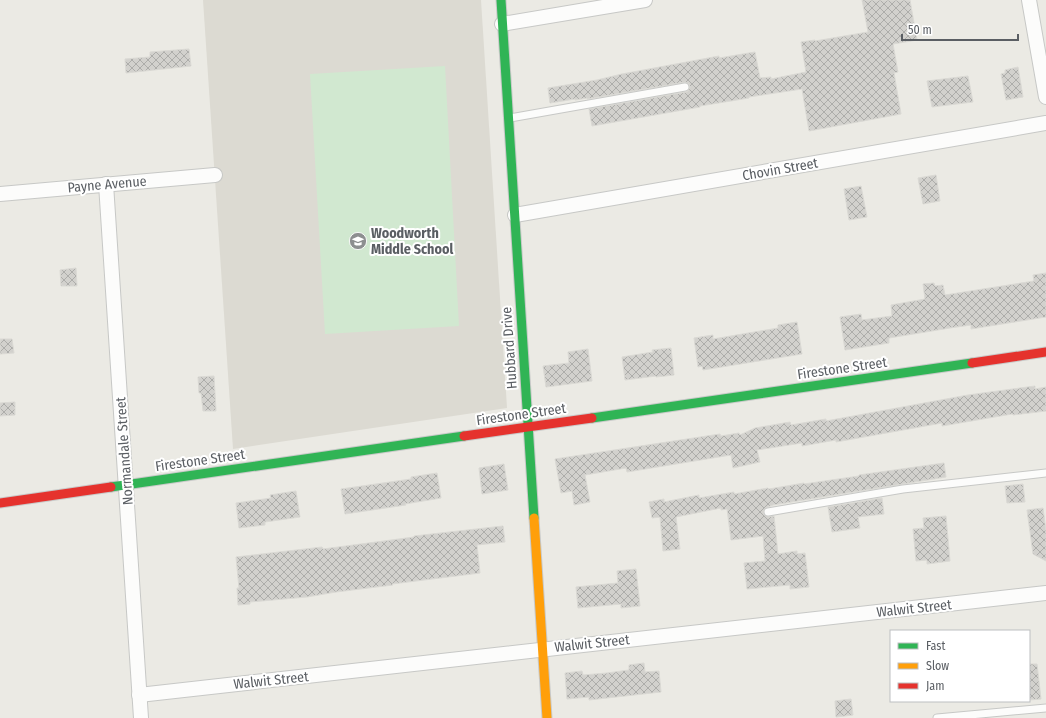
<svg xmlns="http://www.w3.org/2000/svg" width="1046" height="718" viewBox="0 0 1046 718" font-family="'Fira Sans Condensed',sans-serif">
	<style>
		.education { fill: #dcdad2 }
		.green { fill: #d1e8d0 }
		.building { fill: url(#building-cross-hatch); stroke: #dad9d4 }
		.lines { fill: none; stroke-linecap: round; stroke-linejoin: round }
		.lane-casing { stroke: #c7c8c6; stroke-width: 9 }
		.street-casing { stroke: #c7c8c6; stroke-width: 16 }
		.fast-casing { stroke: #c8c9c8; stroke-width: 11 }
		.slow-casing { stroke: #c8c9c8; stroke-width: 11 }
		.jam-casing { stroke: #c8c9c8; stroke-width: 11 }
		.lane { stroke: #fcfcfb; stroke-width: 7 }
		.street { stroke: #fcfcfb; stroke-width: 14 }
		.fast { stroke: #30b455; stroke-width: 9 }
		.slow { stroke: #ff9f0a; stroke-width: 9 }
		.jam { stroke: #e5322d; stroke-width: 9 }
		.labels { text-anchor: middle; stroke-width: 4; stroke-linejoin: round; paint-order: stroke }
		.street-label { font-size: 14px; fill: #5a5e63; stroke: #fff }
		.poi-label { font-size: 14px; font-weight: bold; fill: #5a5e63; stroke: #fff; text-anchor: start }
	</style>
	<defs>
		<pattern id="building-cross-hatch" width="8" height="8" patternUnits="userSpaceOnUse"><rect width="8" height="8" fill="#d2d1cd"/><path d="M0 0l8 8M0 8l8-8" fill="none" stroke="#adadaa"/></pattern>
	</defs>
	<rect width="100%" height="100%" fill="#ebeae4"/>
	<path class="education" d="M203 0H481L507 408 233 449Z"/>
	<path class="green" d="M445 66 459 326 325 334 310 74Z"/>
	<g class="building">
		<path d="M862 0H910L917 40 893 44 898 72 894 73 901 114 809 131 802 89 749 97V98L700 106V107L592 126 589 109 686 92 688 91 690 87 689 84 685 82 587 99V98L575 100V99L550 103 548 88 597 80 622 74 719 56V58L755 52 760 78 771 77V79L806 72 801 42 815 40V41L868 32Z"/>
		<path d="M189 49 191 66 126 73 125 59 150 57V52Z"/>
		<path d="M1018 67 1023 97 1006 100 1001 74 1005 73V70Z"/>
		<path d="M968 76 973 102 932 107 927 81Z"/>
		<path d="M936 175 940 201 923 204 918 178Z"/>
		<path d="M861 186 867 217 849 220 844 189Z"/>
		<path d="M76 268 77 286H61L60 270Z"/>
		<path d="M1046 273V317L971 329V325L950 328 889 338V343L845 350 840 317 861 314 862 320 892 316 891 305 925 299 923 284 934 283 935 286 943 285 945 295 1034 281 1033 275Z"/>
		<path d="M797 322 802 354 703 370 702 366 698 367 694 338 713 335V339L778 328V325Z"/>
		<path d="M0 339H12L14 353 0 354Z"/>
		<path d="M671 348 674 375 656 377V376L625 380 622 357 653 352 652 350Z"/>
		<path d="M588 349 592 381 546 387 543 366 569 363 568 352Z"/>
		<path d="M214 376 216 411H203L201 393H199L198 377Z"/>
		<path d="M1035 386V389L1046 387V411L1013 415 1012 414 942 426V423L836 442V440L802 446V443L757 450 760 462 733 468 731 455 627 472 626 468 585 475 590 502 574 505 572 491 561 493 555 459 720 434 721 436 739 433 740 435 755 428 790 422 791 425 826 419V421L968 395Z"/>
		<path d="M15 402V415L0 416V403Z"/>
		<path d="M944 463 946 477 773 505 765 508 763 512 764 515 768 517 774 516 778 554 797 551V554L805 553 809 587 790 589V585L747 589 744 563 765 561 763 536 731 540 727 509 721 510V508L676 517 680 549 663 551 660 517 652 518 649 502 664 499V502L699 495V498L734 492V494L768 488 769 489 804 483V484L859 476V475Z"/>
		<path d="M504 464 508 490 482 494 479 468Z"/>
		<path d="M437 473 441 498 405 504 406 505 345 514 341 489 411 479V477Z"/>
		<path d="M1023 484 1025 502 1007 503 1005 486Z"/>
		<path d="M296 491 300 517 265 522V525L239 528 236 503 271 498 270 495Z"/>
		<path d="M882 498 884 514 858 517 860 528 832 532 828 507Z"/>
		<path d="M1043 508 1046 531V561L1033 554 1027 510Z"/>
		<path d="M946 516 950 561 927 564V560L916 561 913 529 924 528 923 518Z"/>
		<path d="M503 526 505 542 477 545 480 573 392 584 393 585 336 592 307 597 250 602V604L238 605 237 588H239L236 557 322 547 323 549 414 537V536Z"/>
		<path d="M636 569 640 606 621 608V604L578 608 576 587 618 583 617 571Z"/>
		<path d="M644 663 645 672 659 671 661 692 589 700V697L567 699 565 673 582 671 583 675 607 673 629 670V665Z"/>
		<path d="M1029 664H1037L1041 699 1029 700Z"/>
		<path d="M851 699 853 715 836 717 835 701Z"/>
	</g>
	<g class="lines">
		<defs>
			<g id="lane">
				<path d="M510 118 685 87"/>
				<path d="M768 512 903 489 1046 473"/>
				<path d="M937 718 1046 708"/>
			</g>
			<g id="street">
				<path d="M1029 0 1046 97"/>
				<path d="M502 24 645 0"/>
				<path d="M106 184 141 718"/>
				<path d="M0 194 215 175"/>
				<path d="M515 215 1046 123"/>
				<path d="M139 695 1046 593"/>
			</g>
			<g id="fast">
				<path d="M501 0 534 518"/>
				<path d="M592 418 972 363"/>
				<path d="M111 487 464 436"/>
			</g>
			<path id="slow" d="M534 518 547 718"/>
			<g id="jam">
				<path d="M972 363 1046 352"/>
				<path d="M464 436 592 418"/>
				<path d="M0 503 111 487"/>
			</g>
		</defs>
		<use href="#lane" class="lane-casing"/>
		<use href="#street" class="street-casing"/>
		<use href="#fast" class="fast-casing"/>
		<use href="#slow" class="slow-casing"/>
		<use href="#jam" class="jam-casing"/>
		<use href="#lane" class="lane"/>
		<use href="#street" class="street"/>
		<use href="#fast" class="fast"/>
		<use href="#slow" class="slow"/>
		<use href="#jam" class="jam"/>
	</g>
	<defs>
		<symbol id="school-disc" viewBox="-11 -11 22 22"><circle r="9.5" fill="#8d8f90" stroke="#fff"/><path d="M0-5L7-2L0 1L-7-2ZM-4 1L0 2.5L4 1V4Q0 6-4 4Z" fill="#fff"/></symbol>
	</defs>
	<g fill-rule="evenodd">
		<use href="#school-disc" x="348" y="231" width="20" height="20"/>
	</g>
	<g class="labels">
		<g class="street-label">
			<text transform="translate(780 169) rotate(-10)" y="5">Chovin Street</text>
			<text transform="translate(107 184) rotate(-5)" y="5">Payne Avenue</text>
			<text transform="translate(509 348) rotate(-94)" y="5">Hubbard Drive</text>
			<text transform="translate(842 368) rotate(-8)" y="5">Firestone Street</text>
			<text transform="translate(521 414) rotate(-8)" y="5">Firestone Street</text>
			<text transform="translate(124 451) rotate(-94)" y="5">Normandale Street</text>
			<text transform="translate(200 460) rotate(-8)" y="5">Firestone Street</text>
			<text transform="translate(914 608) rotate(-6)" y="5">Walwit Street</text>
			<text transform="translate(592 643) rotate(-6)" y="5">Walwit Street</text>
			<text transform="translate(271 680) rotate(-6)" y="5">Walwit Street</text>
		</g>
		<g class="poi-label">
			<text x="371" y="238">Woodworth<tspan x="371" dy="16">Middle School</tspan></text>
		</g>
	</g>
	<rect x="890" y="630" width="140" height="72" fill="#ffffff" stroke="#bdbfc1"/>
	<rect x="898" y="643" width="20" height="6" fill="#30b455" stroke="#bdbfc1"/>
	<text x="926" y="650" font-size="12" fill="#5a5e63">Fast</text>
	<rect x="898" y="663" width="20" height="6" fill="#ff9f0a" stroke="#bdbfc1"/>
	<text x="926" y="670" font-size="12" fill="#5a5e63">Slow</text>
	<rect x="898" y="683" width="20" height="6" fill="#e5322d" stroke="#bdbfc1"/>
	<text x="926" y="690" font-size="12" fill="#5a5e63">Jam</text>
	<path d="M902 34v6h116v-6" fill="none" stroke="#5a5e63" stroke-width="2"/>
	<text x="908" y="34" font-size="12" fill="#5a5e63" stroke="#ffffff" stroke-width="3" paint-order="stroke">50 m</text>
</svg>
